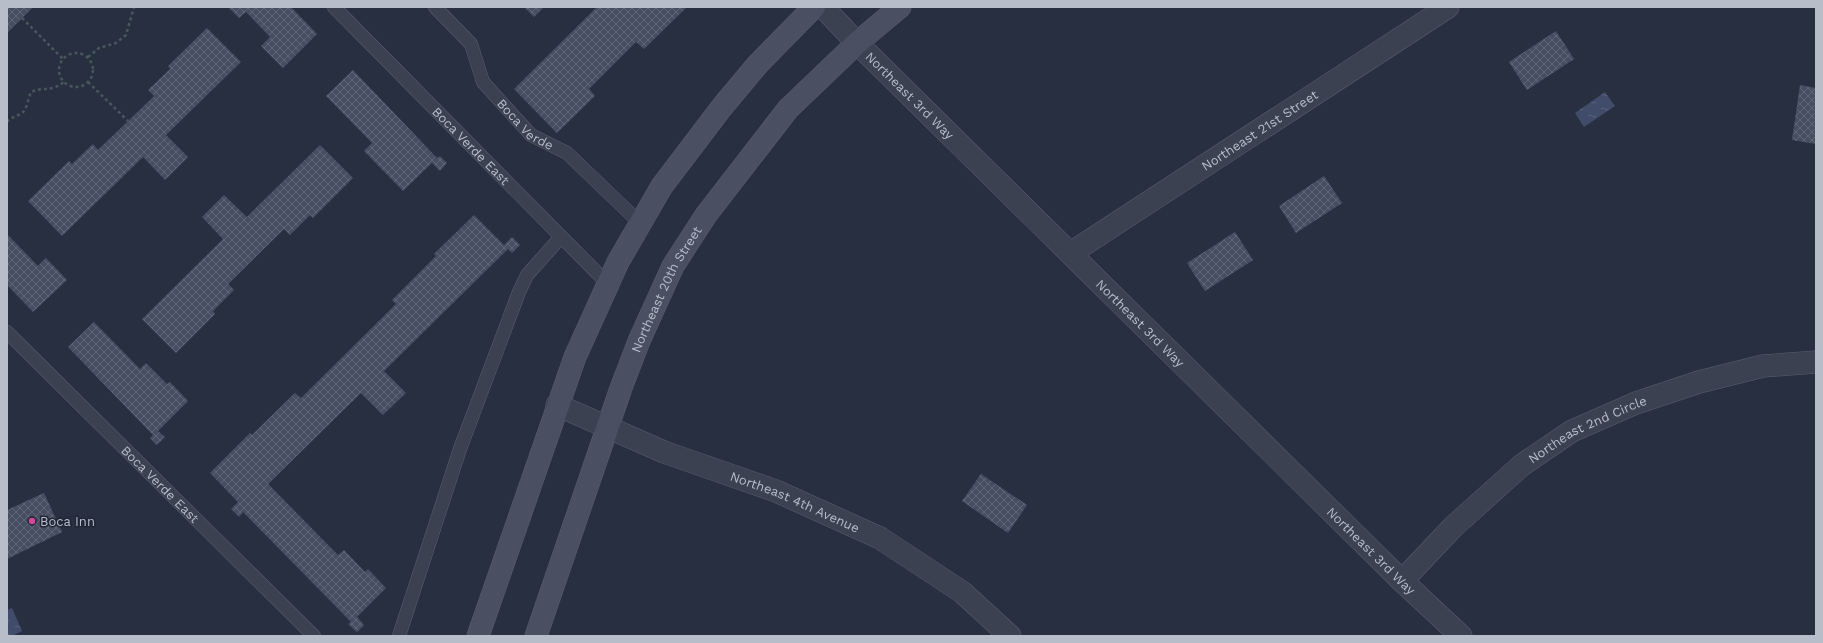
<svg xmlns="http://www.w3.org/2000/svg" width="1823" height="643" viewBox="0 0 1823 643" font-family="'Work Sans',sans-serif">
	<style>
		.water { fill: url(#water-ripples) }
		.building { fill: url(#building-cross-hatch) }
		.lines { fill: none; stroke-linecap: round; stroke-linejoin: round }
		.lane-casing { stroke: #595f6d; stroke-width: 14 }
		.street-casing { stroke: #595f6d; stroke-width: 23 }
		.secondary-casing { stroke: #595f6d; stroke-width: 23 }
		.path { stroke: #47585d; stroke-width: 2.5; stroke-dasharray: 3 3; stroke-linecap: butt }
		.lane { stroke: #3b4150; stroke-width: 13 }
		.street { stroke: #3b4150; stroke-width: 22 }
		.secondary { stroke: #4a5062; stroke-width: 22 }
		.hotel-dot { fill: #d1479c; stroke: #202635; stroke-width: 1.5 }
		.labels { text-anchor: middle; stroke-width: 3; stroke-linejoin: round; paint-order: stroke }
		.street-label { font-size: 13px; fill: #b8bdca; stroke: #202635 }
		.poi-label { font-size: 13px; fill: #b8bdca; stroke: #202635; text-anchor: start }
	</style>
	<defs>
		<pattern id="water-ripples" width="26" height="14" patternUnits="userSpaceOnUse"><rect width="26" height="14" fill="#404c6a"/><path d="M2 4q2-2 4 0t4 0M15 11q2-2 4 0t4 0" fill="none" stroke="#5a647e"/></pattern>
		<pattern id="building-cross-hatch" width="8" height="8" patternUnits="userSpaceOnUse"><rect width="8" height="8" fill="#474e61"/><path d="M0 0l8 8M0 8l8-8" fill="none" stroke="#5f6676"/></pattern>
	</defs>
	<rect width="100%" height="100%" fill="#272f40"/>
	<g class="water">
		<path d="M1605 92 1615 106 1584 127 1575 113Z"/>
		<path d="M12 608 22 631 12 636H7V610Z"/>
	</g>
	<g class="building">
		<path d="M7 7H33L7 33Z"/>
		<path d="M228 7H291L317 34 283 68 261 46 270 37 246 12 239 18Z"/>
		<path d="M524 7H544L534 17Z"/>
		<path d="M597 7H687L644 49 636 42 589 89 595 96 557 133 514 89Z"/>
		<path d="M207 28 241 62 166 135 188 157 165 180 143 157 62 236 28 201 69 161 72 164 93 144 98 150 154 96 148 90 170 69 168 66Z"/>
		<path d="M1556 31 1574 59 1527 90 1509 62Z"/>
		<path d="M353 70 437 158 440 156 447 163 440 171 432 163 403 191 364 151 372 143 326 96Z"/>
		<path d="M1800 85 1816 88V144L1792 140Z"/>
		<path d="M320 145 353 178 313 218 310 215 290 235 284 229 228 284 234 290 213 311 215 314 176 353 142 319 223 239 202 217 224 195 247 217Z"/>
		<path d="M1324 176 1342 203 1296 233 1279 206Z"/>
		<path d="M474 215 504 245 512 237 520 245 512 253 508 249 384 371 406 393 383 415 361 393 268 484 338 555 344 550 365 572 368 569 386 588 357 617 364 625 357 632 348 624 351 622 243 512 239 517 231 509 238 502 210 473 250 433 252 435 295 393 301 398 396 304 392 300 436 256 434 254Z"/>
		<path d="M1235 232 1253 260 1205 291 1187 263Z"/>
		<path d="M7 234 38 266 46 258 67 280 33 312 7 285Z"/>
		<path d="M94 322 140 369 146 363 167 384 170 382 188 401 158 431 165 437 157 445 150 438 153 435 68 347Z"/>
		<path d="M981 474 1027 505 1008 533 962 501Z"/>
		<path d="M44 493 62 532 7 559V510Z"/>
	</g>
	<g class="lines">
		<defs>
			<g id="lane">
				<path id="s1" d="M334 7 608 284"/>
				<path id="s2" d="M435 7 471 44 483 82 531 135 567 153 640 223"/>
				<path id="s3" d="M7 332 314 636"/>
				<path d="M399 636 460 449 519 292 527 275 561 237"/>
			</g>
			<g id="street">
				<path id="s4" d="M823 7 857 43 1402 581 1461 636"/>
				<path id="s5" d="M1071 253 1448 7"/>
				<path id="s6" d="M557 405 664 452 776 491 880 538 962 592 1010 636"/>
				<path id="s7" d="M1402 581 1453 527 1522 465 1572 431 1636 403 1699 382 1763 366 1816 362"/>
			</g>
			<g id="secondary">
				<path d="M478 636 575 357 618 262 662 186 722 107 758 64 814 7"/>
				<path id="s8" d="M536 636 621 388 639 341 673 266 706 215 788 109 857 43 900 7"/>
			</g>
		</defs>
		<use href="#lane" class="lane-casing"/>
		<use href="#street" class="street-casing"/>
		<use href="#secondary" class="secondary-casing"/>
		<g class="path">
			<path d="M22 18 63 59"/>
			<circle cx="76" cy="70" r="17"/>
			<path d="M88 57 99 48 116 43 126 35 134 7"/>
			<path d="M88 82 128 121"/>
			<path d="M7 122C11 117 16 117 22 113 27 110 28 98 31 92 45 86 49 93 64 82"/>
		</g>
		<use href="#lane" class="lane"/>
		<use href="#street" class="street"/>
		<use href="#secondary" class="secondary"/>
	</g>
	<circle class="hotel-dot" cx="32" cy="521" r="4"/>
	<g class="labels">
		<g class="street-label">
			<text dy="5" stroke="none"><textPath href="#s4" startOffset="124">Northeast 3rd Way</textPath></text>
			<text dy="5" stroke="none"><textPath href="#s2" startOffset="152">Boca Verde</textPath></text>
			<text dy="5" stroke="none"><textPath href="#s5" startOffset="225">Northeast 21st Street</textPath></text>
			<text dy="5" stroke="none"><textPath href="#s1" startOffset="195">Boca Verde East</textPath></text>
			<text dy="5" stroke="none"><textPath href="#s8" startOffset="371">Northeast 20th Street</textPath></text>
			<text dy="5" stroke="none"><textPath href="#s4" startOffset="448">Northeast 3rd Way</textPath></text>
			<text dy="5" stroke="none"><textPath href="#s7" startOffset="242">Northeast 2nd Circle</textPath></text>
			<text dy="5" stroke="none"><textPath href="#s3" startOffset="216">Boca Verde East</textPath></text>
			<text dy="5" stroke="none"><textPath href="#s6" startOffset="257">Northeast 4th Avenue</textPath></text>
			<text dy="5" stroke="none"><textPath href="#s4" startOffset="772">Northeast 3rd Way</textPath></text>
		</g>
		<g class="poi-label">
			<text x="40" y="526">Boca Inn</text>
		</g>
	</g>
	<rect width="1823" height="643" fill="none" stroke="#b8bdca" stroke-width="16"/>
</svg>
